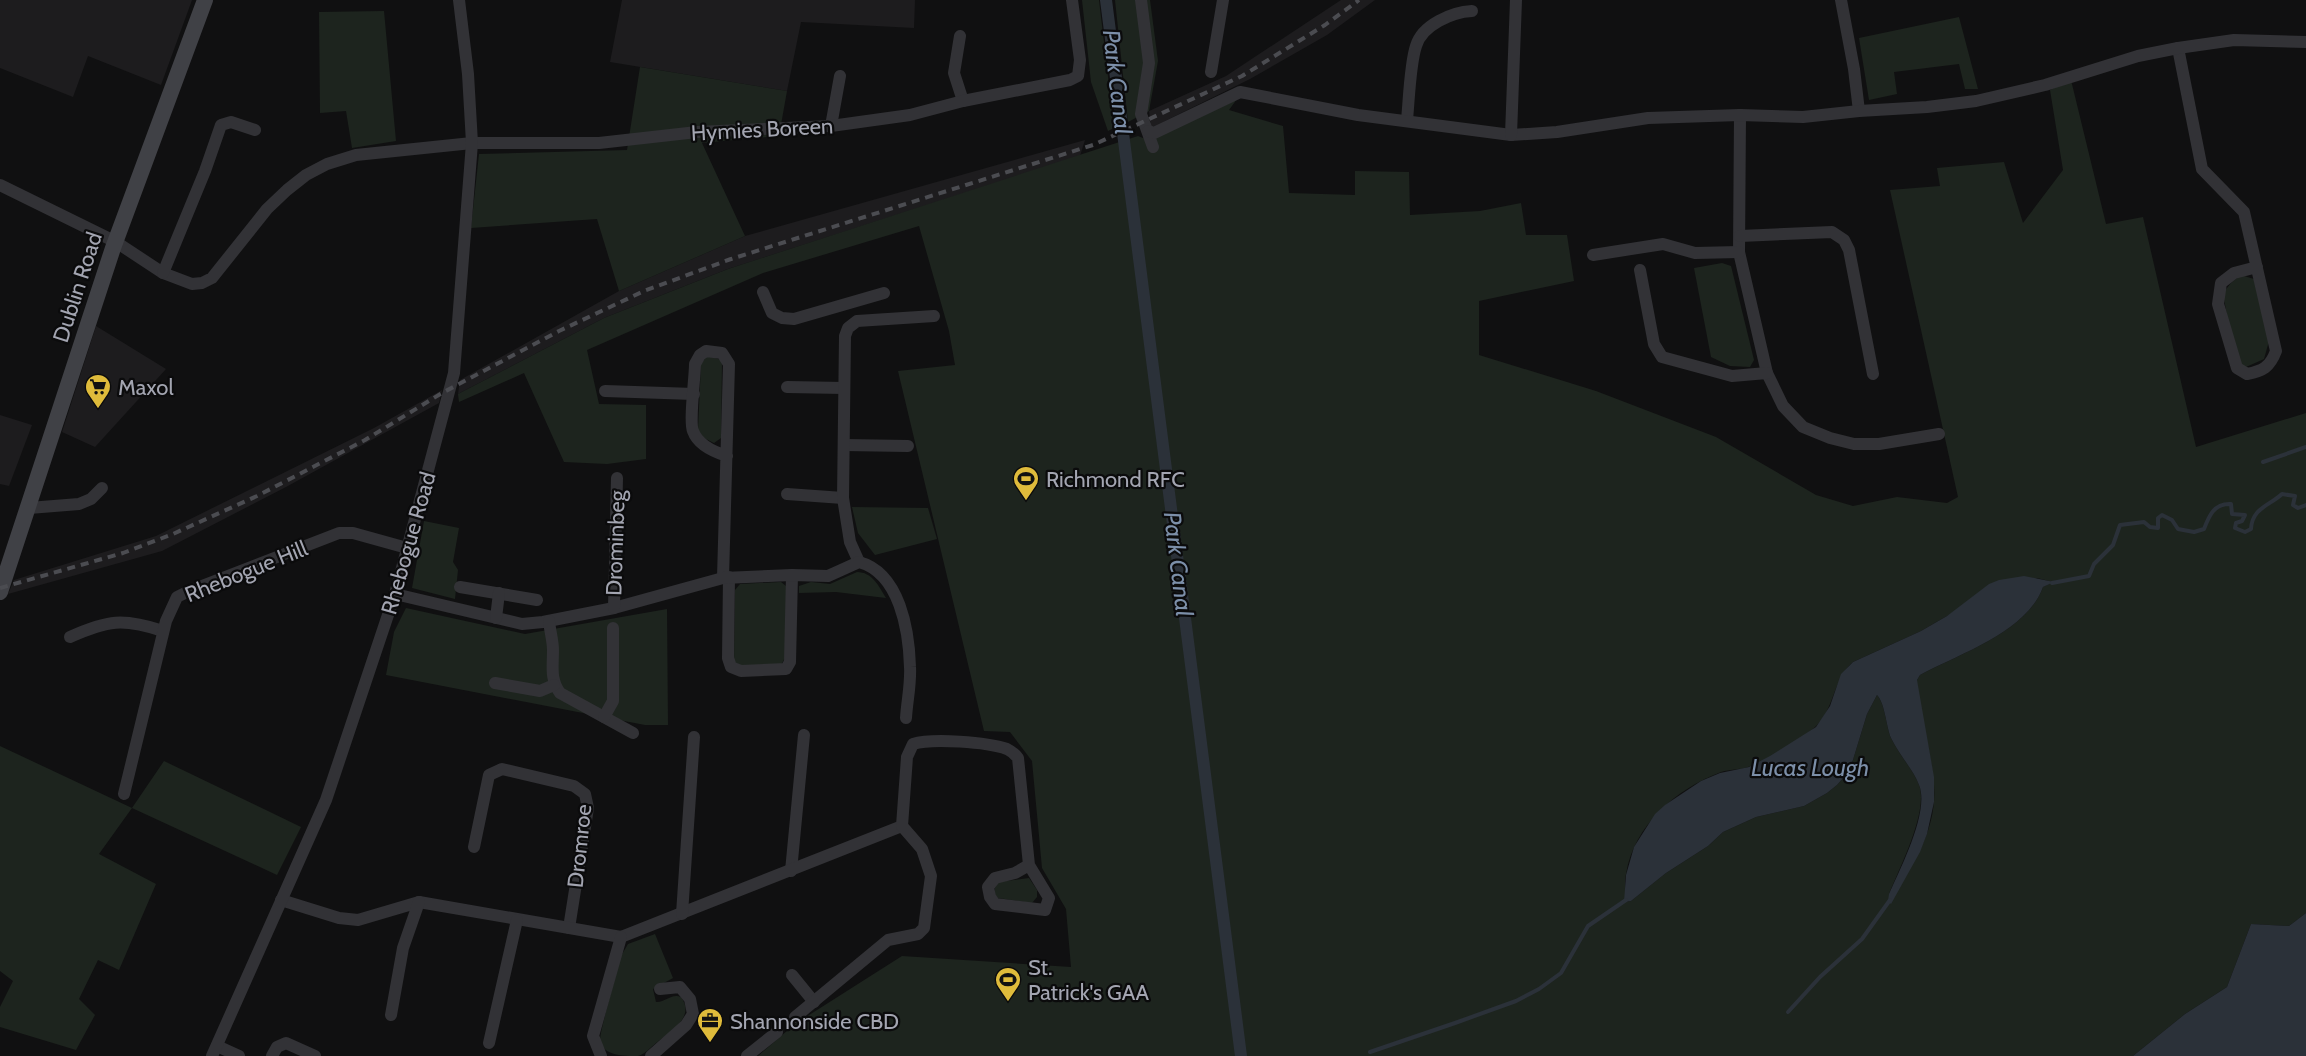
<svg xmlns="http://www.w3.org/2000/svg" width="2306" height="1056" viewBox="0 0 2306 1056" font-family="Cabin,sans-serif">
	<style>
		.built { fill: #1d1c1e }
		.green { fill: #1d241e; fill-rule: evenodd }
		.water { fill: #2b3139 }
		.lines { fill: none; stroke-linecap: round; stroke-linejoin: round }
		.stream { stroke: #2b3139; stroke-width: 4 }
		.canal { stroke: #2b3139; stroke-width: 12 }
		.street { stroke: #323236; stroke-width: 12 }
		.secondary { stroke: #404146; stroke-width: 16 }
		.rail { stroke: #4b4c51; stroke-width: 4; stroke-dasharray: 8 6; stroke-linecap: butt }
		.labels { text-anchor: middle; stroke-width: 4.5; stroke-linejoin: round; paint-order: stroke }
		.street-label { font-size: 22px; fill: #a3a5b1; stroke: #0b0b0c }
		.poi-label { font-size: 22px; fill: #a3a5b1; stroke: #0b0b0c; text-anchor: start }
		.water-label { font-size: 24px; font-style: italic; fill: #7c8fa9; stroke: #0b0b0c }
	</style>
	<rect width="100%" height="100%" fill="#101011"/>
	<g class="built">
		<path d="M0 0H192L161 85 88 56 73 97 0 68Z"/>
		<path d="M622 0H915L914 28 801 22 787 91 610 62Z"/>
		<path d="M1341 0H1375L1327 35 1250 79 1151 128 1149 111 1226 76Z"/>
		<path d="M1085 140 1080 156 728 269 604 318 458 394 460 380 619 291 745 236Z"/>
		<path d="M96 326 166 369 95 447 62 432Z"/>
		<path d="M442 390 439 403 286 487 162 551 8 594 14 580 156 536 374 428Z"/>
		<path d="M0 415 32 425 9 486 0 484Z"/>
	</g>
	<g class="green">
		<path d="M1082 0H1099L1114 128 1108 131 1091 82Z"/>
		<path d="M1115 0H1150L1158 61 1149 111 1128 122Z"/>
		<path d="M384 11 396 141 352 148 346 111 320 113 319 12Z"/>
		<path d="M1959 17 1978 89H1965L1959 64 1894 72 1897 94 1869 100 1859 38Z"/>
		<path d="M640 67 787 91 779 136 702 143 745 236 619 291 597 219 471 228 479 154 627 150Z"/>
		<path d="M2071 80 2106 224 2143 217 2196 447 2306 413V913L2289 926 2251 924 2227 987 2185 1014 2133 1056H758L795 1024 902 956 1071 967 1066 909 1042 868 1032 761 1010 732 984 731 898 371 955 365 949 331 919 226 763 273 587 350 599 404 646 405V459L607 464 564 462 524 373 459 402 458 394 604 318 728 269 1138 136 1148 140 1237 99 1229 110 1283 126 1289 193 1355 195V171L1409 172 1410 215 1480 211 1521 203 1526 235H1567L1574 281 1479 301V355L1596 391 1716 437 1816 495 1853 506 1897 497 1947 503 1958 497 1890 190 1940 186 1937 168 2004 162 2023 223 2063 170 2050 90ZM2037 578 2053 582 2043 587C2027 632 1959 654 1920 675L1917 680C1915 695 1922 711 1924 726 1927 742 1931 759 1933 776 1940 821 1918 862 1889 894 1899 869 1929 811 1919 785 1913 769 1899 755 1891 738 1886 726 1885 703 1877 695L1867 714 1852 763 1845 776 1837 785 1827 793 1804 806 1756 817 1723 832 1708 846 1666 873 1631 901 1625 902C1626 893 1624 883 1626 874 1634 825 1676 789 1721 772 1730 769 1739 770 1748 767 1766 761 1799 741 1814 728 1835 710 1832 680 1853 662L1921 631 1947 616Z"/>
		<path d="M1722 263 1731 266 1754 360 1750 367 1730 366 1711 357 1694 268Z"/>
		<path d="M2241 275 2254 279 2269 341 2264 359 2246 367 2240 364 2231 338 2223 293 2231 283Z"/>
		<path d="M707 356 722 360 721 438 714 443 704 438 698 430 701 364Z"/>
		<path d="M852 507 928 508 937 539 875 555 858 533Z"/>
		<path d="M424 521 459 528 453 562 458 570 455 599 412 588Z"/>
		<path d="M857 572C872 572 879 586 886 598L836 592 799 593V586L811 582 830 584Z"/>
		<path d="M781 582 786 586V656L781 665H740L734 662 735 590 740 584Z"/>
		<path d="M406 608 525 634 667 609 668 725H645L386 675 394 632Z"/>
		<path d="M0 746 132 808 164 761 301 827 277 875 132 808 99 854 156 884 119 970 98 960 79 999 95 1015 76 1050 0 1027V1007L13 981 0 971Z"/>
		<path d="M1029 878 1037 890V897L1032 903 998 898 995 895V888L998 882Z"/>
		<path d="M655 934 673 978 653 989 656 1002C665 1003 671 993 681 997 696 1017 670 1032 656 1043 651 1047 644 1055 638 1056 623 1056 604 1056 600 1041 599 1033 618 969 621 956L628 944Z"/>
	</g>
	<g class="water">
		<path d="M2024 576 2054 582 2043 587C2027 632 1959 654 1920 675L1917 680 1934 777V802L1927 834 1920 852 1891 904 1888 901 1889 894C1900 869 1930 811 1919 785 1913 769 1899 755 1891 738 1886 726 1885 703 1877 695L1867 714 1852 763 1845 776 1837 785 1827 793 1804 806 1756 817 1723 832 1708 846 1666 873 1631 901 1624 902 1626 875 1634 847 1655 814 1665 805 1701 781 1720 773 1749 767 1770 756 1816 727 1830 706 1841 674 1853 662 1921 631 1947 616 1989 584 1999 580Z"/>
		<path d="M2306 913V1056H2133L2185 1014 2227 987 2251 924 2289 926Z"/>
	</g>
	<g class="lines">
		<g class="stream">
			<path d="M2263 462 2306 447"/>
			<path d="M2052 583 2089 576 2094 564 2113 545 2120 525 2144 522 2150 527 2158 528V518L2162 515 2172 520 2178 529 2194 532 2204 529C2209 516 2214 503 2231 504L2232 514 2245 515 2242 521 2236 523 2235 528 2245 532 2251 529C2252 508 2269 506 2282 494L2295 496 2293 505 2298 508 2306 505"/>
			<path d="M1788 1012 1820 977 1862 939 1890 900"/>
			<path d="M1370 1052 1455 1023 1516 1001 1539 989 1561 973 1588 926 1626 900"/>
		</g>
		<path class="canal" d="M1106 0 1241 1056"/>
		<g class="street">
			<path d="M1141 0 1149 63 1141 114 1153 147"/>
			<path d="M1841 0 1854 69 1859 111"/>
			<path d="M960 36 954 73 963 101"/>
			<path d="M2178 48 2202 169 2244 212 2276 351C2270 367 2263 371 2247 374L2237 368 2218 304 2221 283 2234 273 2257 267"/>
			<path d="M1211 72 1223 0"/>
			<path d="M1740 115 1739 252 1767 373 1783 406 1803 427 1830 438 1854 444H1879L1939 434"/>
			<path d="M1407 120C1409 100 1410 64 1416 46 1422 25 1452 12 1472 11"/>
			<path d="M831 126 840 76"/>
			<path d="M1148 131 1154 133 1240 92 1358 115 1511 135 1557 132 1648 118 1740 115 1803 117 1859 111 1927 107 1976 101 2045 85 2138 56 2178 48 2234 40 2306 42"/>
			<path d="M1511 135 1516 0"/>
			<path d="M0 185 116 242 163 273 192 284 202 283 212 278 267 209 287 190 306 175 327 164 356 155 472 143H599L697 132 831 126 910 115 963 101 1070 80 1078 76 1080 60 1072 0"/>
			<path d="M1740 236 1832 232 1844 240 1849 250 1873 374"/>
			<path d="M1593 255 1663 244 1695 253 1739 252"/>
			<path d="M1640 270 1654 344 1662 357 1732 376 1767 373"/>
			<path d="M163 273 205 171 221 125 231 122 255 130"/>
			<path d="M763 292 772 313 782 318 794 319 884 293"/>
			<path d="M787 387 844 388"/>
			<path d="M605 391 694 394"/>
			<path d="M844 445 908 446"/>
			<path d="M787 494 843 498"/>
			<path d="M29 508 79 504 91 499 102 488"/>
			<path d="M859 562 850 542 843 498 845 336 848 328 857 321 934 316"/>
			<path d="M729 577 728 658 731 667 741 671 786 669 790 662 792 575"/>
			<path d="M723 578 729 364 722 353 706 351 700 355 695 364C695 377 689 422 693 431 698 445 714 452 727 456"/>
			<path d="M460 587 537 600"/>
			<path d="M395 594 522 624 543 622 614 608 723 578 792 575 828 576 859 562C900 573 909 631 910 667 911 684 907 701 906 718"/>
			<path d="M614 608 617 478"/>
			<path d="M496 618 499 593"/>
			<path d="M549 621C550 631 553 641 553 650 553 667 550 679 560 693L633 733"/>
			<path d="M70 637C108 620 123 618 163 631"/>
			<path d="M495 683 540 691 554 685"/>
			<path d="M604 717 613 701V628"/>
			<path d="M124 794 166 621 177 597 189 591 339 533H353L407 548"/>
			<path d="M474 847 489 775 502 769 574 786 585 794 588 808 569 928"/>
			<path d="M791 871 804 735"/>
			<path d="M281 900 339 918 358 920 419 902 621 937 902 826"/>
			<path d="M682 914 694 737"/>
			<path d="M792 975 814 1002"/>
			<path d="M391 1015 403 948 419 902"/>
			<path d="M795 1017 888 940 918 934 924 928 931 876 922 849 902 826 907 757 913 744C932 738 987 742 1007 749 1011 751 1015 754 1018 758L1029 865 1049 898 1045 910 995 904 990 897 988 887 995 878 1015 873 1029 865"/>
			<path d="M489 1043 517 920"/>
			<path d="M217 1046 239 1056"/>
			<path d="M212 1056 326 800 395 594 454 373 472 143 468 74 459 0"/>
			<path d="M272 1056 277 1047 286 1043 315 1056"/>
			<path d="M601 1056 593 1036 621 937"/>
			<path d="M651 1056 686 1025 693 1014 690 999 680 987 660 989"/>
			<path d="M747 1056 777 1032"/>
		</g>
		<path class="secondary" d="M0 592 113 248 205 0"/>
		<path class="rail" d="M0 588 123 553 173 534 257 496 365 440 442 393 559 331 644 291 731 259 1093 145 1242 76 1325 25 1359 0"/>
	</g>
	<defs>
		<symbol id="supermarket-pin" viewBox="-11 -11 22 30"><path d="M0 17L-7.5 6A9.5 9.5 0 1 1 7.5 6Z" fill="#dfbb3b" stroke="#0b0b0c"/><path d="M-6-5.5h2.5l.6 2H6L4.5 2H-2.5L-4.4-4H-6ZM-1.5 3.2a1.3 1.3 0 1 0 .1 0ZM3 3.2a1.3 1.3 0 1 0 .1 0Z" fill="#111"/></symbol>
		<symbol id="stadium-pin" viewBox="-11 -11 22 30"><path d="M0 17L-7.5 6A9.5 9.5 0 1 1 7.5 6Z" fill="#dfbb3b" stroke="#0b0b0c"/><path d="M0-5a6.5 5 0 1 0 0 10a6.5 5 0 1 0 0-10ZM-3.5-1.8h7v3.6h-7Z" fill="#111"/></symbol>
		<symbol id="office-pin" viewBox="-11 -11 22 30"><path d="M0 17L-7.5 6A9.5 9.5 0 1 1 7.5 6Z" fill="#dfbb3b" stroke="#0b0b0c"/><path d="M-6-3h4V-5.5h4V-3h4V5H-6ZM-1-4.5V-3h2v-1.5ZM-6 0V1H6V0Z" fill="#111"/></symbol>
	</defs>
	<g fill-rule="evenodd">
		<use href="#supermarket-pin" x="83" y="372" width="30" height="40"/>
		<use href="#stadium-pin" x="1011" y="464" width="30" height="40"/>
		<use href="#stadium-pin" x="993" y="965" width="30" height="40"/>
		<use href="#office-pin" x="695" y="1006" width="30" height="40"/>
	</g>
	<g class="labels">
		<g class="street-label">
			<text transform="translate(762 129) rotate(-3)" y="8">Hymies Boreen</text>
			<text transform="translate(77 287) rotate(-72)" y="8">Dublin Road</text>
			<text transform="translate(408 543) rotate(-74)" y="8">Rhebogue Road</text>
			<text transform="translate(615 543) rotate(-88)" y="8">Drominbeg</text>
			<text transform="translate(246 571) rotate(-22)" y="8">Rhebogue Hill</text>
			<text transform="translate(579 846) rotate(-84)" y="8">Dromroe</text>
		</g>
		<g class="poi-label">
			<text x="118" y="395">Maxol</text>
			<text x="1046" y="487">Richmond RFC</text>
			<text x="1028" y="975">St.<tspan x="1028" dy="25">Patrick's GAA</tspan></text>
			<text x="730" y="1029">Shannonside CBD</text>
		</g>
		<g class="water-label">
			<text transform="translate(1117 82) rotate(83)" y="8">Park Canal</text>
			<text transform="translate(1178 564) rotate(83)" y="8">Park Canal</text>
			<text x="1810" y="776">Lucas Lough</text>
		</g>
	</g>
</svg>
